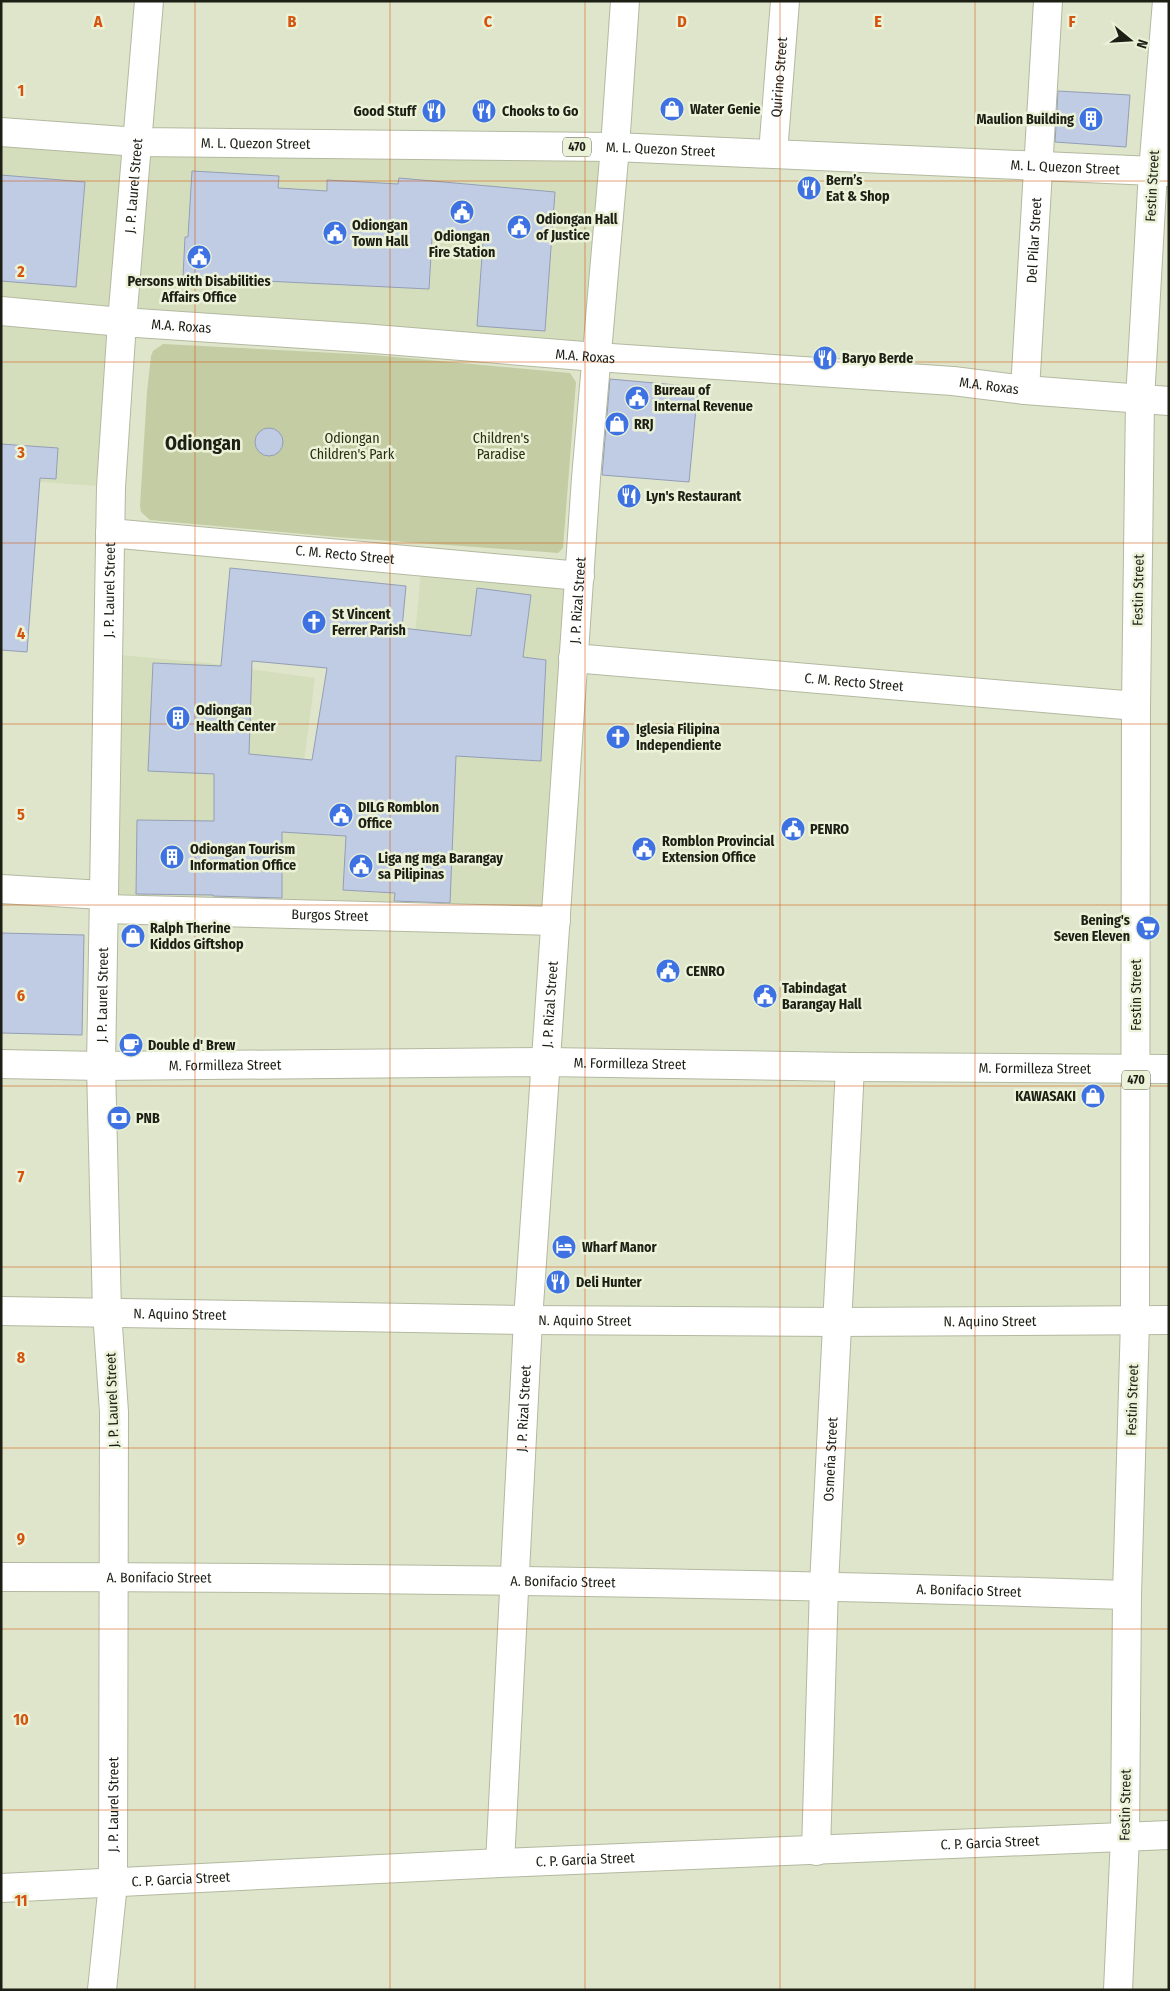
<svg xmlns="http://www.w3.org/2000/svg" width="1170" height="1991" viewBox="0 0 1170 1991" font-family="'Fira Sans Condensed',sans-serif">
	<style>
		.built { fill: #d5debc }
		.green { fill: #c3cca3 }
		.building { fill: #c0cce4; stroke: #939eb5; fill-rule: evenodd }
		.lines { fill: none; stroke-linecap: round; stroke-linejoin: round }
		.street-casing { stroke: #b3b9a0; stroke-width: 30 }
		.secondary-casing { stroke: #b3b9a0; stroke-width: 30 }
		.primary-casing { stroke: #b3b9a0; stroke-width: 30 }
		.street { stroke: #fff; stroke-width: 28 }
		.secondary { stroke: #fff; stroke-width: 28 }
		.primary { stroke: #fff; stroke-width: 28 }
		.grid { fill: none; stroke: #d4530d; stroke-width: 1; stroke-opacity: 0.55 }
		.labels { text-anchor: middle; stroke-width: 5; stroke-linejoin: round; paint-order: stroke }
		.shield { fill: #ebf2d8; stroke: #5b5e50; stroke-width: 1 }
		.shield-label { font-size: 12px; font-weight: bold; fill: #1d1f15 }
		.street-label { font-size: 14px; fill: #1d1f15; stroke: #ebf2d8 }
		.poi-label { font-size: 14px; font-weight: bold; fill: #1d1f15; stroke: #ebf2d8; text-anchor: start }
		.park-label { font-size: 14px; fill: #292e10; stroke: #ebf2d8 }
		.district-label { font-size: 19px; font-weight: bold; fill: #1d1f15; stroke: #ebf2d8 }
		.grid-label { font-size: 16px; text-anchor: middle; font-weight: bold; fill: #d4530d; stroke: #ebf2d8; stroke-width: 5; stroke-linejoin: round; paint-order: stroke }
	</style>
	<rect width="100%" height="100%" fill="#dee5cb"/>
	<g class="built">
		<path d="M1 132 615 147 596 357 122 322 111 487 1 479Z"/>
		<path d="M422 562 580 576 556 921 103 895 109 654 208 663 315 678 304 762 333 768 411 675Z"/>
	</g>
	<path class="green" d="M163 344 373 355 570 373 576 382 563 548 558 553 546 552 336 537 150 520 141 512 140 506 147 392 151 356 153 351Z"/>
	<g class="building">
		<path d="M1058 91 1130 95 1126 147 1055 142Z"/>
		<path d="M192 171 279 176 278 188 327 191V180L398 184 399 178 555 192 545 331 477 326 483 242 437 236V239L432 238 429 289 183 277 185 237H188Z"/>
		<path d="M1 175 85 182 76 287 1 281Z"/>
		<path d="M610 379 698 387 689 482 602 475Z"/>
		<circle cx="269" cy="442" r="14"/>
		<path d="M1 444 58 448 56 479 40 478 27 652 1 650Z"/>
		<path d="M230 568 406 586 402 628 471 636 477 588 531 595 523 657 546 660 541 761 456 756 450 903 394 901 395 893 343 890 346 836 282 832V898L213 896V895L136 894 137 820 214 821V774L148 771 153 663 221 666ZM252 661 327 668 312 760 249 754Z"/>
		<path d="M1 933 84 935 82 1035 1 1033Z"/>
	</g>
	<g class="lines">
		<defs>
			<g id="street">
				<path d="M1167 1 1153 171 1169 172"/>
				<path id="s1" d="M773 153 785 1"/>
				<path id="s2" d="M1 311 122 322 362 338 596 357 953 381 1025 390 1169 401"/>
				<path id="s3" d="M1025 390 1048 1"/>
				<path id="s4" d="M110 533 580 576"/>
				<path id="s5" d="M573 658 1136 706"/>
				<path d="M1 889 103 895"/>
				<path id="s6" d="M104 909 556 921"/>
				<path id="s7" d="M1 1064 101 1066 547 1062 850 1067 1169 1069"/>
				<path id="s8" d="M1 1311 528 1320 836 1322 1169 1320"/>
				<path id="s9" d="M1 1577C377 1577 752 1583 1127 1595"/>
				<path id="s10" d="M816 1851 824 1585 850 1067"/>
				<path id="s11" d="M500 1863 528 1320 586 478 615 147"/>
				<path id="s12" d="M1 1888 500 1863 1169 1835"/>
				<path id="s13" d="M102 1990 113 1883 114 1412 107 1312 101 1066 111 487 122 322 149 1"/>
			</g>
			<path id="secondary" d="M615 147 625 1"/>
			<g id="primary">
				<path id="s14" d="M1 132 138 142 615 147 1153 171 1140 400 1136 706 1135 1321 1127 1595 1125 1837 1118 1990"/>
			</g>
		</defs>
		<use href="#street" class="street-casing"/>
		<use href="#secondary" class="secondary-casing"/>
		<use href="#primary" class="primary-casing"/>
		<use href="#street" class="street"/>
		<use href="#secondary" class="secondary"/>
		<use href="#primary" class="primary"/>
	</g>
	<path class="grid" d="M195 1V1990M390 1V1990M585 1V1990M780 1V1990M975 1V1990M1 181H1169M1 362H1169M1 543H1169M1 724H1169M1 905H1169M1 1086H1169M1 1267H1169M1 1448H1169M1 1629H1169M1 1810H1169"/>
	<defs>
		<symbol id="shop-disc" viewBox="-11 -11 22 22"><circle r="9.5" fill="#3e72e2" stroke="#ebf2d8"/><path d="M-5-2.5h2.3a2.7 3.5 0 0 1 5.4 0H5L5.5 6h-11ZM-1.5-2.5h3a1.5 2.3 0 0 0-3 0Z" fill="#fff"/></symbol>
		<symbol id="restaurant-disc" viewBox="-11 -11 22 22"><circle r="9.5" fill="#3e72e2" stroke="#ebf2d8"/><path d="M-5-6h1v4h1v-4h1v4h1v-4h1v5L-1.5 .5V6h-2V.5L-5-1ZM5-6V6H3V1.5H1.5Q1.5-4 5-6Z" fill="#fff"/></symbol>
		<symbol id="building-disc" viewBox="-11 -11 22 22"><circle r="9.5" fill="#3e72e2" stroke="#ebf2d8"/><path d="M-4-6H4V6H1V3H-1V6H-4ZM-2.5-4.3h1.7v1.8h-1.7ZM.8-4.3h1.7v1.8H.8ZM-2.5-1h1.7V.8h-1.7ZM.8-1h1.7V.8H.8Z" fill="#fff"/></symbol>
		<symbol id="civic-disc" viewBox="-11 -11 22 22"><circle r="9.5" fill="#3e72e2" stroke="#ebf2d8"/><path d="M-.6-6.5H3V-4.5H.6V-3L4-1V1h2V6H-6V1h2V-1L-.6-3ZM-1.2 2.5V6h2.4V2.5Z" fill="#fff"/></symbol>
		<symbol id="church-disc" viewBox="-11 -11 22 22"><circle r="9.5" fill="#3e72e2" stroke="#ebf2d8"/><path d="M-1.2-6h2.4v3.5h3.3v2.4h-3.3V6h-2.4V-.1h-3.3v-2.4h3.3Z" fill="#fff"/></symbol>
		<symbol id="supermarket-disc" viewBox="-11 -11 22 22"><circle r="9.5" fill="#3e72e2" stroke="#ebf2d8"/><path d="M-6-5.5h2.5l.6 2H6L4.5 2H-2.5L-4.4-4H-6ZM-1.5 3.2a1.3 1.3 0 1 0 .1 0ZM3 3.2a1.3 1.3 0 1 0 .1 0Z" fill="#fff"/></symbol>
		<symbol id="cafe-disc" viewBox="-11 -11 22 22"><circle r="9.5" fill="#3e72e2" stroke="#ebf2d8"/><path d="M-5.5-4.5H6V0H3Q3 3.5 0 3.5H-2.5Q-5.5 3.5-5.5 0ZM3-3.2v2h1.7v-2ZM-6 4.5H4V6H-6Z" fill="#fff"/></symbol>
		<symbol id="bank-disc" viewBox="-11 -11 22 22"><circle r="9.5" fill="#3e72e2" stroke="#ebf2d8"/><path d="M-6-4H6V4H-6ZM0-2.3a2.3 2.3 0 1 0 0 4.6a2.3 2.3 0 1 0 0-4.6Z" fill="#fff"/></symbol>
		<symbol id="hotel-disc" viewBox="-11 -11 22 22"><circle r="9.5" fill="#3e72e2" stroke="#ebf2d8"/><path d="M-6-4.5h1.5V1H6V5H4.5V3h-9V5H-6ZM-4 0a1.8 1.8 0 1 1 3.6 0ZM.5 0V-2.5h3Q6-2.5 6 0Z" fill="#fff"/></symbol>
	</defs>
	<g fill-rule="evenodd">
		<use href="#shop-disc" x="658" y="95" width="28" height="28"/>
		<use href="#restaurant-disc" x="420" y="97" width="28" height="28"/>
		<use href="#restaurant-disc" x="470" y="97" width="28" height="28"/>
		<use href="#building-disc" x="1077" y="105" width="28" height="28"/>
		<use href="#restaurant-disc" x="795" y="174" width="28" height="28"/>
		<use href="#civic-disc" x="448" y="198" width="28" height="28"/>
		<use href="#civic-disc" x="505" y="213" width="28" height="28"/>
		<use href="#civic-disc" x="321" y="219" width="28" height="28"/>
		<use href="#civic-disc" x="185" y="243" width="28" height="28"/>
		<use href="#restaurant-disc" x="811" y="344" width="28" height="28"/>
		<use href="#civic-disc" x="623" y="384" width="28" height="28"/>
		<use href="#shop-disc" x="603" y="410" width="28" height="28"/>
		<use href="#restaurant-disc" x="615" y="482" width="28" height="28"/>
		<use href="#church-disc" x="300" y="608" width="28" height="28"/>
		<use href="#building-disc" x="164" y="704" width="28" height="28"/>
		<use href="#church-disc" x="604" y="723" width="28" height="28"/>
		<use href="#civic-disc" x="327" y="801" width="28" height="28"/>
		<use href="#civic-disc" x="779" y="815" width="28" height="28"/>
		<use href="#civic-disc" x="630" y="835" width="28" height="28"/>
		<use href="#building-disc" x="158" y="843" width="28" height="28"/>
		<use href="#civic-disc" x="347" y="852" width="28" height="28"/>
		<use href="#supermarket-disc" x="1134" y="914" width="28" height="28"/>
		<use href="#shop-disc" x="119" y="922" width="28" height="28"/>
		<use href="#civic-disc" x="654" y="957" width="28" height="28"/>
		<use href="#civic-disc" x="751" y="982" width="28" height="28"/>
		<use href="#cafe-disc" x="117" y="1031" width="28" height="28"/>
		<use href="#shop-disc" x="1079" y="1082" width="28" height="28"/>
		<use href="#bank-disc" x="105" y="1104" width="28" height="28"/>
		<use href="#hotel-disc" x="550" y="1233" width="28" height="28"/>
		<use href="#restaurant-disc" x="544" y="1268" width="28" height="28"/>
	</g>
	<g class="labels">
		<g class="shield">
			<rect x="563" y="137.5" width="28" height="19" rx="4"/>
			<rect x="1122" y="1070.5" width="28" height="19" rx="4"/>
		</g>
		<g class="shield-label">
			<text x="577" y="151">470</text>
			<text x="1136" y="1084">470</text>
		</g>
		<g class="street-label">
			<text dy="5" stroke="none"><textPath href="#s1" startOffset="76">Quirino Street</textPath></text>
			<text dy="5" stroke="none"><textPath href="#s14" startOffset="255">M. L. Quezon Street</textPath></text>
			<text dy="5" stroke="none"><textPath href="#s14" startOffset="660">M. L. Quezon Street</textPath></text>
			<text dy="5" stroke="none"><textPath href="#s14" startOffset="1065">M. L. Quezon Street</textPath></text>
			<text dy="5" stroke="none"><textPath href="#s13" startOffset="1806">J. P. Laurel Street</textPath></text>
			<text transform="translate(1152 186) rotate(-87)" y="5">Festin Street</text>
			<text dy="5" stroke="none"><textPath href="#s3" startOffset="150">Del Pilar Street</textPath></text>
			<text dy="5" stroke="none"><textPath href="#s2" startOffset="181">M.A. Roxas</textPath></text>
			<text dy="5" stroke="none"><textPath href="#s2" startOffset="586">M.A. Roxas</textPath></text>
			<text dy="5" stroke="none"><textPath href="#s2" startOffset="991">M.A. Roxas</textPath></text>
			<text dy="5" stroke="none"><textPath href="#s4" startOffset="236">C. M. Recto Street</textPath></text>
			<text dy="5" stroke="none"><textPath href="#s13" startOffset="1401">J. P. Laurel Street</textPath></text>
			<text transform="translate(1138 590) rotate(-89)" y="5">Festin Street</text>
			<text dy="5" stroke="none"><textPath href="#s11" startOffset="1265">J. P. Rizal Street</textPath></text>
			<text dy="5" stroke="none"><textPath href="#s5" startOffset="282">C. M. Recto Street</textPath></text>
			<text dy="5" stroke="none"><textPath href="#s6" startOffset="226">Burgos Street</textPath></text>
			<text dy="5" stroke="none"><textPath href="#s13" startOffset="996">J. P. Laurel Street</textPath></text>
			<text transform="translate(1136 995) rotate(-90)" y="5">Festin Street</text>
			<text dy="5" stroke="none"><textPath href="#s11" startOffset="860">J. P. Rizal Street</textPath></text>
			<text dy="5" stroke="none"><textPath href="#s7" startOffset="629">M. Formilleza Street</textPath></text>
			<text dy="5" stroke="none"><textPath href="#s7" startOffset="224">M. Formilleza Street</textPath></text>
			<text dy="5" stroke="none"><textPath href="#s7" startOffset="1034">M. Formilleza Street</textPath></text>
			<text dy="5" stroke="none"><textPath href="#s8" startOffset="179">N. Aquino Street</textPath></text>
			<text dy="5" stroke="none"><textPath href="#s8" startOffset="584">N. Aquino Street</textPath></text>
			<text dy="5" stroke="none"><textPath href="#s8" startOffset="989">N. Aquino Street</textPath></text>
			<text transform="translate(112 1400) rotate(-92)" y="5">J. P. Laurel Street</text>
			<text transform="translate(1132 1400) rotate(-88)" y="5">Festin Street</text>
			<text dy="5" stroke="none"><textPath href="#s11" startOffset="455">J. P. Rizal Street</textPath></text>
			<text dy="5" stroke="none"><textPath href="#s10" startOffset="392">Osmeña Street</textPath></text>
			<text dy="5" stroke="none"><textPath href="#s9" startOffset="158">A. Bonifacio Street</textPath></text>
			<text dy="5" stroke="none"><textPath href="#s9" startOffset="562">A. Bonifacio Street</textPath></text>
			<text dy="5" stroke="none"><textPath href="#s9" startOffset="968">A. Bonifacio Street</textPath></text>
			<text dy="5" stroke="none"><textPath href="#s13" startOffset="186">J. P. Laurel Street</textPath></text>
			<text transform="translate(1125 1805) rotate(-89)" y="5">Festin Street</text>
			<text dy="5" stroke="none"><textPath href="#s12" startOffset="990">C. P. Garcia Street</textPath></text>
			<text dy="5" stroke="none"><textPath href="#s12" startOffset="585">C. P. Garcia Street</textPath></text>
			<text dy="5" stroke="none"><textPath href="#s12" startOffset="180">C. P. Garcia Street</textPath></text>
		</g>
		<g class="poi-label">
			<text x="690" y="114">Water Genie</text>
			<text x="416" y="116" text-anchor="end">Good Stuff</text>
			<text x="502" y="116">Chooks to Go</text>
			<text x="1074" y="124" text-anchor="end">Maulion Building</text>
			<text x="826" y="185">Bern’s<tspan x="826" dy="16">Eat &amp; Shop</tspan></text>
			<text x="536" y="224">Odiongan Hall<tspan x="536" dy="16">of Justice</tspan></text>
			<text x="352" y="230">Odiongan<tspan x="352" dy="16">Town Hall</tspan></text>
			<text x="462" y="241" text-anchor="middle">Odiongan<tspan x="462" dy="16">Fire Station</tspan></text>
			<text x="199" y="286" text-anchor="middle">Persons with Disabilities<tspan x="199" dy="16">Affairs Office</tspan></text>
			<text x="842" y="363">Baryo Berde</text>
			<text x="654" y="395">Bureau of<tspan x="654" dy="16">Internal Revenue</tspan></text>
			<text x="634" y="429">RRJ</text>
			<text x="646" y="501">Lyn's Restaurant</text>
			<text x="332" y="619">St Vincent<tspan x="332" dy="16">Ferrer Parish</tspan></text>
			<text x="196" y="715">Odiongan<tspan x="196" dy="16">Health Center</tspan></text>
			<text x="636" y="734">Iglesia Filipina<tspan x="636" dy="16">Independiente</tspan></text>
			<text x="358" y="812">DILG Romblon<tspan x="358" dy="16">Office</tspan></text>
			<text x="810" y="834">PENRO</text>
			<text x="662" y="846">Romblon Provincial<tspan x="662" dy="16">Extension Office</tspan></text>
			<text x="190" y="854">Odiongan Tourism<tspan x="190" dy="16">Information Office</tspan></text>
			<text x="378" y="863">Liga ng mga Barangay<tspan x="378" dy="16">sa Pilipinas</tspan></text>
			<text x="1130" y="925" text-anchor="end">Bening's<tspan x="1130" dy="16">Seven Eleven</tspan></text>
			<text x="150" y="933">Ralph Therine<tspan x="150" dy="16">Kiddos Giftshop</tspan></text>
			<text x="686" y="976">CENRO</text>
			<text x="782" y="993">Tabindagat<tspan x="782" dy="16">Barangay Hall</tspan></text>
			<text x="148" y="1050">Double d' Brew</text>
			<text x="1076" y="1101" text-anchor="end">KAWASAKI</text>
			<text x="136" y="1123">PNB</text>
			<text x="582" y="1252">Wharf Manor</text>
			<text x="576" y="1287">Deli Hunter</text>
		</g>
		<g class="park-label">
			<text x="352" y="443">Odiongan<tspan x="352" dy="16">Children's Park</tspan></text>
			<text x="501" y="443">Children's<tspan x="501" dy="16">Paradise</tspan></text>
		</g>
		<g class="district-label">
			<text x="203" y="450">Odiongan</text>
		</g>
	</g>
	<g class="grid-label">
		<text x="98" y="27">A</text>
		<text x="292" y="27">B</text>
		<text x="488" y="27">C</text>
		<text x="682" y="27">D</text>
		<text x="878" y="27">E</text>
		<text x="1072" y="27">F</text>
		<text x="21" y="96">1</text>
		<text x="21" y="277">2</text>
		<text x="21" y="458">3</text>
		<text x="21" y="639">4</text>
		<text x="21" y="820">5</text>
		<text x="21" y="1001">6</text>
		<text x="21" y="1182">7</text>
		<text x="21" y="1363">8</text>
		<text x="21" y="1544">9</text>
		<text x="21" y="1725">10</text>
		<text x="21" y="1906">11</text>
	</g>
	<rect width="1170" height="1991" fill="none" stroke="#1d1f15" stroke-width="5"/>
	<g transform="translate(1130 40) rotate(108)" stroke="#ebf2d8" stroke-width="4" paint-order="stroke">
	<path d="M0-4L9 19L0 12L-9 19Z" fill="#1d1f15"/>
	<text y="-8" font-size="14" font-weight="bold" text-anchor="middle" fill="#1d1f15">N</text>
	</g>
</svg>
